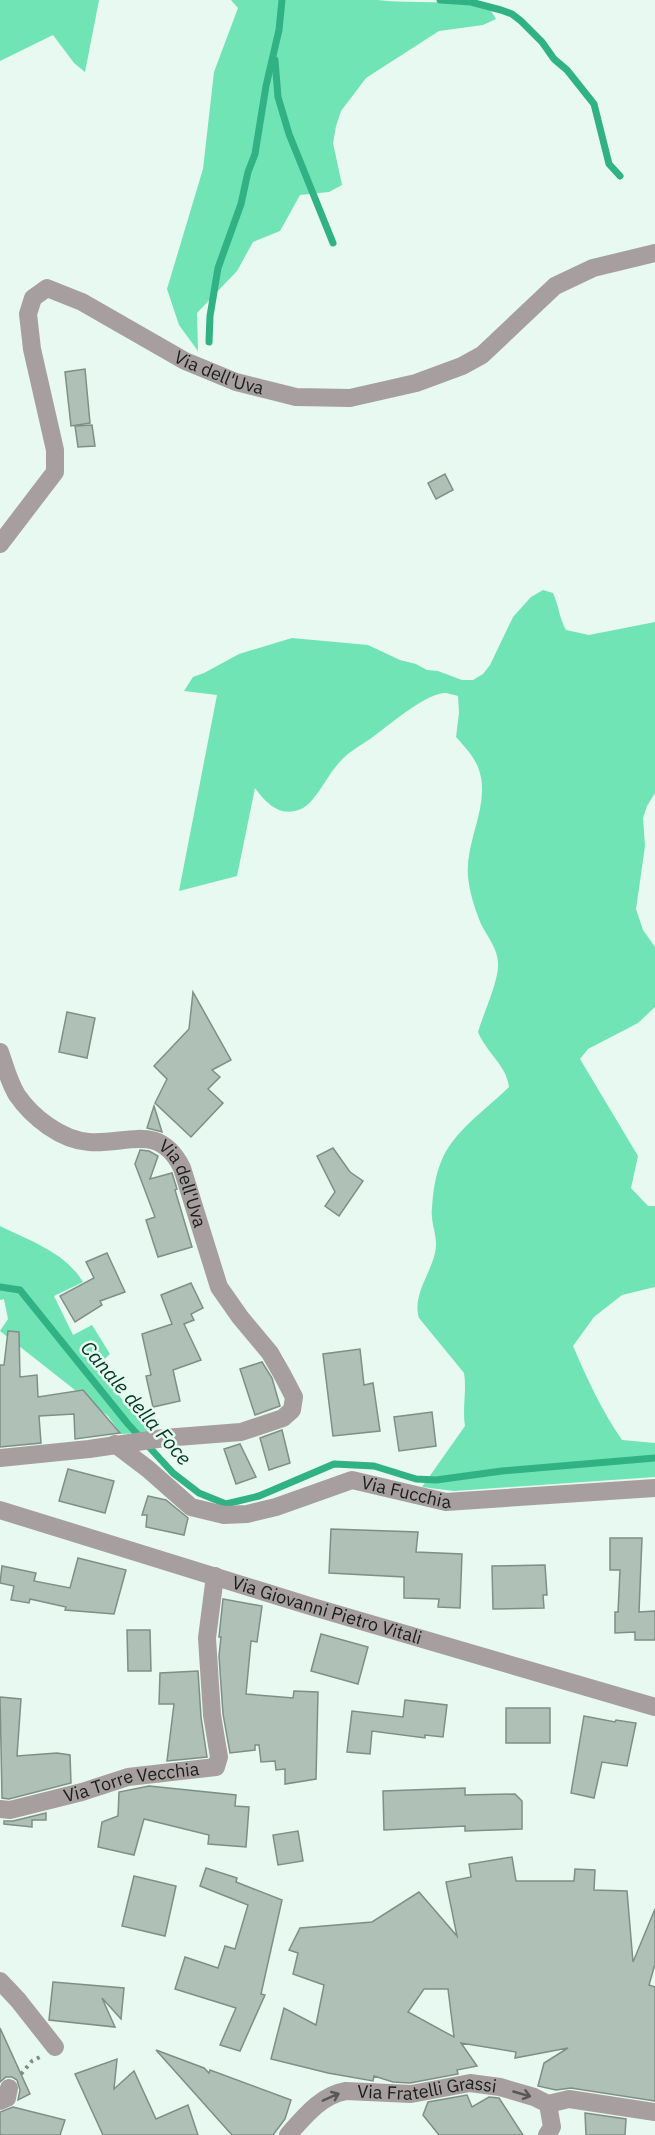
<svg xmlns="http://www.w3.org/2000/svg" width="655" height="2135" viewBox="0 0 655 2135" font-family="'IBM Plex Sans',sans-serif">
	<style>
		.green { fill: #70e4b5 }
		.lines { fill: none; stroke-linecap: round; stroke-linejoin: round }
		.stream { stroke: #31b284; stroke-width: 7 }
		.building { fill: #afc0b7; stroke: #7f8f87; stroke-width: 1.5; fill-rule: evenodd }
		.path { stroke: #808c86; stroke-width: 4; stroke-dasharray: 3 4.5; stroke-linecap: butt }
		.minor { stroke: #a79e9f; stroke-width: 18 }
		.oneway { stroke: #585856 }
		.labels { text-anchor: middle; stroke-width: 5; stroke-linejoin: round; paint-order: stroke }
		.street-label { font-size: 18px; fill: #181e1b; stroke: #e7f9f0 }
		.water-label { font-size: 20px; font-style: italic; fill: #013927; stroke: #e7f9f0 }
	</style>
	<rect width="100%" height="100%" fill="#e7f9f0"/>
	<g class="green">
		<path d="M0 0H99L85 72 74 63 53 35 0 61Z"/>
		<path d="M231 0H377C414 4 451 0 488 6L496 19 483 25 439 31 366 78 341 111 336 126 333 143 342 185 329 192 300 195 280 231 253 242 237 271 197 313 198 351 179 325 167 289 203 169 214 72 238 8Z"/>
		<path d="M543 590 553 593C559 606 559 618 566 630L589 635 655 622V793L647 806 643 818 645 846 636 909 643 930 655 947V1007L638 1023 588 1049 580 1059 638 1156 631 1188 648 1206H655V1287L622 1295 594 1317 573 1346C587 1379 602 1411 622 1440L655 1443V1477L454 1491 422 1487 465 1426C462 1408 467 1391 464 1373L419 1318C412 1296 430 1275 435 1253 439 1237 430 1224 432 1208 433 1193 435 1176 441 1162 453 1131 486 1110 509 1087 507 1066 486 1052 478 1032 483 1015 498 982 498 966 499 950 488 938 481 924 476 912 471 897 469 884 461 844 493 806 478 767 473 755 464 746 456 737L459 713 458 696C454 695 448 693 444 693 423 695 387 727 370 739 358 747 347 753 338 764 327 776 315 803 301 809 280 818 266 803 255 788L237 876 179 891 217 695 184 691 193 677 204 673 239 654 292 638 368 645 400 660 416 664 427 670 438 671 462 680H473L483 674 490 665 513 617 531 597Z"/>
		<path d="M0 1226C30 1241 65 1252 83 1282L54 1296 73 1335 92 1325 110 1354 95 1368 148 1429 146 1433 121 1434 108 1416 0 1331 8 1319 4 1299 0 1300Z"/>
	</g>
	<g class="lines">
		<g class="stream">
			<path d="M440 0 471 2 501 10 512 14 521 21 542 42 554 59 567 70 594 104 609 164 620 176"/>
			<path d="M275 60 278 97 289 134 333 243"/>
			<path d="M209 342 210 316 218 268 241 204 248 172 255 154 266 86 279 30 282 0"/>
			<path d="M0 1287 20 1290 128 1424 173 1473 199 1493 226 1504 259 1496 334 1464 374 1466 416 1479 436 1480 502 1471 655 1458"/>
		</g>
	</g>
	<g class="building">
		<path d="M85 369 90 423 71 426 65 372Z"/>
		<path d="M92 425 95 446 78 447 75 426Z"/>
		<path d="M445 474 453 490 436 499 428 483Z"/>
		<path d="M193 992 231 1060 212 1070 220 1077 208 1089 223 1103 191 1137 155 1103 167 1079 154 1066 189 1029Z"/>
		<path d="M67 1012 95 1018 87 1058 59 1052Z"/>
		<path d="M154 1106 162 1132 147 1128Z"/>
		<path d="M333 1148 350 1172 363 1181 339 1216 325 1206 335 1192 317 1156Z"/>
		<path d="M140 1150 149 1151 158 1156 150 1179 172 1173 177 1189 175 1190 192 1247 158 1257 146 1220 155 1217 135 1164Z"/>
		<path d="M107 1253 125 1292 100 1301 102 1305 75 1322 60 1296 94 1278 86 1262Z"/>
		<path d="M191 1283 203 1308 191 1314 194 1320 184 1324 201 1360 173 1370 180 1401 153 1407 146 1376 151 1375 142 1334 172 1324 161 1295Z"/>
		<path d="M8 1331 19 1332 20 1377 37 1375 38 1397 83 1390 120 1433 75 1439 74 1414 39 1416 41 1443 0 1447V1365H4Z"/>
		<path d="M360 1349 364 1385 373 1383 380 1431 333 1436 323 1354Z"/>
		<path d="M262 1362 272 1378 280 1406 255 1415 240 1369Z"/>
		<path d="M432 1412 436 1446 399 1451 394 1417Z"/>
		<path d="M282 1430 290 1463 269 1470 260 1438Z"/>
		<path d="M240 1444 256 1477 236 1484 224 1449Z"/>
		<path d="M68 1469 114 1481 105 1513 59 1501Z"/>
		<path d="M148 1496 166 1500 188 1518 184 1535 146 1527 147 1515H142Z"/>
		<path d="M331 1529 418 1532 416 1552 462 1554 460 1608 438 1607 439 1599 404 1598V1577L329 1573Z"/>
		<path d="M610 1538H642L639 1612 655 1611V1640H635V1632L615 1633V1612H618L620 1570H610Z"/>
		<path d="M78 1558 126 1570 114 1614 65 1610 66 1607 30 1599 29 1603 11 1600 14 1586 0 1583 2 1566 36 1573 34 1581 70 1588Z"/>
		<path d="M545 1565 547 1595H543L544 1608 493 1609 492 1566Z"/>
		<path d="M223 1599 262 1606 257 1642 251 1641 246 1694 293 1698 294 1691 318 1692 316 1779 285 1784V1769L276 1770 275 1761 261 1762 259 1745H255V1750L230 1753 223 1714 219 1656 221 1637H219Z"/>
		<path d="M127 1630H150L151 1671H128Z"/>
		<path d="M321 1634 368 1647 358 1684 311 1671Z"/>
		<path d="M198 1671 201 1717 207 1757 167 1761 174 1704H159L160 1673Z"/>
		<path d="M0 1697 21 1699 17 1756 57 1753 70 1755 71 1783 9 1799 2 1798Z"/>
		<path d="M405 1700 447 1705 443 1737 425 1735V1738L372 1731 370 1754 347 1752 352 1711 403 1717Z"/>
		<rect x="506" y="1708" width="44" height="35"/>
		<path d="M584 1716 615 1722 616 1720 636 1723 627 1766 602 1762 594 1798 571 1793Z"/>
		<path d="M149 1786 236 1795 235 1806 249 1807 246 1847 208 1844 209 1835 144 1819 134 1855 98 1847 102 1822 118 1816 119 1792Z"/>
		<path d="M465 1788V1795L515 1794 522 1801V1829L465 1831V1826L384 1830 383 1791Z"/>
		<path d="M46 1813V1820H32V1827L4 1824V1821H13Z"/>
		<path d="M298 1831 303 1861 278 1865 273 1835Z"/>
		<path d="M512 1857 516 1881H574L575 1869 595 1870 594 1890 627 1891 633 1962 655 1909V1964L649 1985 655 1987V2101L571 2088 556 2090 538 2086 544 2063 568 2048 515 2058 516 2052 461 2043 477 2066 457 2070 458 2074 410 2083 393 2082 374 2076 373 2081 328 2073 271 2059 284 2008 316 2025 324 1985 293 1974 298 1953 289 1950 300 1928 372 1922 419 1892 457 1936 446 1882 471 1877 469 1864ZM424 1989H448L454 2037 408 2012Z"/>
		<path d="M206 1868 237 1878 236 1882 282 1900 261 1994 265 1995 240 2051 220 2045 236 2008 175 1989 185 1957 218 1968 225 1946 235 1949 248 1905 200 1886Z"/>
		<path d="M134 1876 176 1886 165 1936 122 1926Z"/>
		<path d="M53 1982 124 1988 121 2019 102 1998 115 2027 49 2020Z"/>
		<path d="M0 2028 30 2094 18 2100 20 2090 17 2080 12 2077H6L0 2082Z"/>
		<path d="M156 2050 204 2068 209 2073 210 2070 291 2100 285 2119 273 2135H232Z"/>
		<path d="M117 2059 114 2089 134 2071 156 2119 188 2105 198 2135H103L75 2074Z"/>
		<path d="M467 2095 472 2107 489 2097 499 2098 523 2135H439L423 2115 428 2102Z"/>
		<path d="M13 2107 65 2120 60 2135H0V2112Z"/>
		<path d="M585 2113 626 2119 625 2135H586Z"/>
	</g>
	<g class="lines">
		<path class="path" d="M21 2074 32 2061 40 2057"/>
		<g class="minor">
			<path id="s1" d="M0 544 55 472V450L32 349 28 314 33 298 47 288 82 302 185 361 236 382 296 397 350 398 416 383 462 366 482 355 555 286 593 268 655 253"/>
			<path id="s2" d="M0 1052C5 1066 9 1082 17 1095 32 1117 61 1140 89 1142 127 1145 159 1122 182 1168L219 1287 240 1317 270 1353 282 1374 294 1397 292 1410 283 1418 241 1432 164 1438 89 1449 0 1458"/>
			<path id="s3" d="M115 1444 148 1469 191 1507 224 1515 247 1514 276 1507 352 1480 446 1502 655 1488"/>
			<path id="s4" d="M0 1510 313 1607 655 1707"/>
			<path id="s5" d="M0 1809 10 1810 82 1792 128 1777 216 1767 219 1757 212 1715 207 1638 215 1576"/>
			<path d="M0 1981 18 2000 55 2047"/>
			<path d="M0 2101 7 2098 9 2088"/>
			<path d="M548 2104 569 2099 655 2112"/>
			<path id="s6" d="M288 2135C304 2117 321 2095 346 2091L411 2094 470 2083 500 2087 534 2097 548 2104 552 2127 547 2135"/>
		</g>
	</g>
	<defs><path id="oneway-shaft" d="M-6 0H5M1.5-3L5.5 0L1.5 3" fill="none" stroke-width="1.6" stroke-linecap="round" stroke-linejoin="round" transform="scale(1.5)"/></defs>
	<g class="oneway">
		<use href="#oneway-shaft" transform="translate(522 2094) rotate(16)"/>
		<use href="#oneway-shaft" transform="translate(331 2097) rotate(-24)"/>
	</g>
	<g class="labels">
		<g class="street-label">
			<text dy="6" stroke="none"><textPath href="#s1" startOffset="478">Via dell'Uva</textPath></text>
			<text dy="6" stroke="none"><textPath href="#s2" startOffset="255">Via dell'Uva</textPath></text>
			<text dy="6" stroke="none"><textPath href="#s3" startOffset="322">Via Fucchia</textPath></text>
			<text dy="6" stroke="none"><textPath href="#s4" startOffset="342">Via Giovanni Pietro Vitali</textPath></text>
			<text dy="6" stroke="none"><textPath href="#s5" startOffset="135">Via Torre Vecchia</textPath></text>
			<text dy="6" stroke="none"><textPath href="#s6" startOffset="156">Via Fratelli Grassi</textPath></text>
		</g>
		<g class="water-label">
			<text transform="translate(136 1403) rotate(49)" y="7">Canale della Foce</text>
		</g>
	</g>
</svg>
